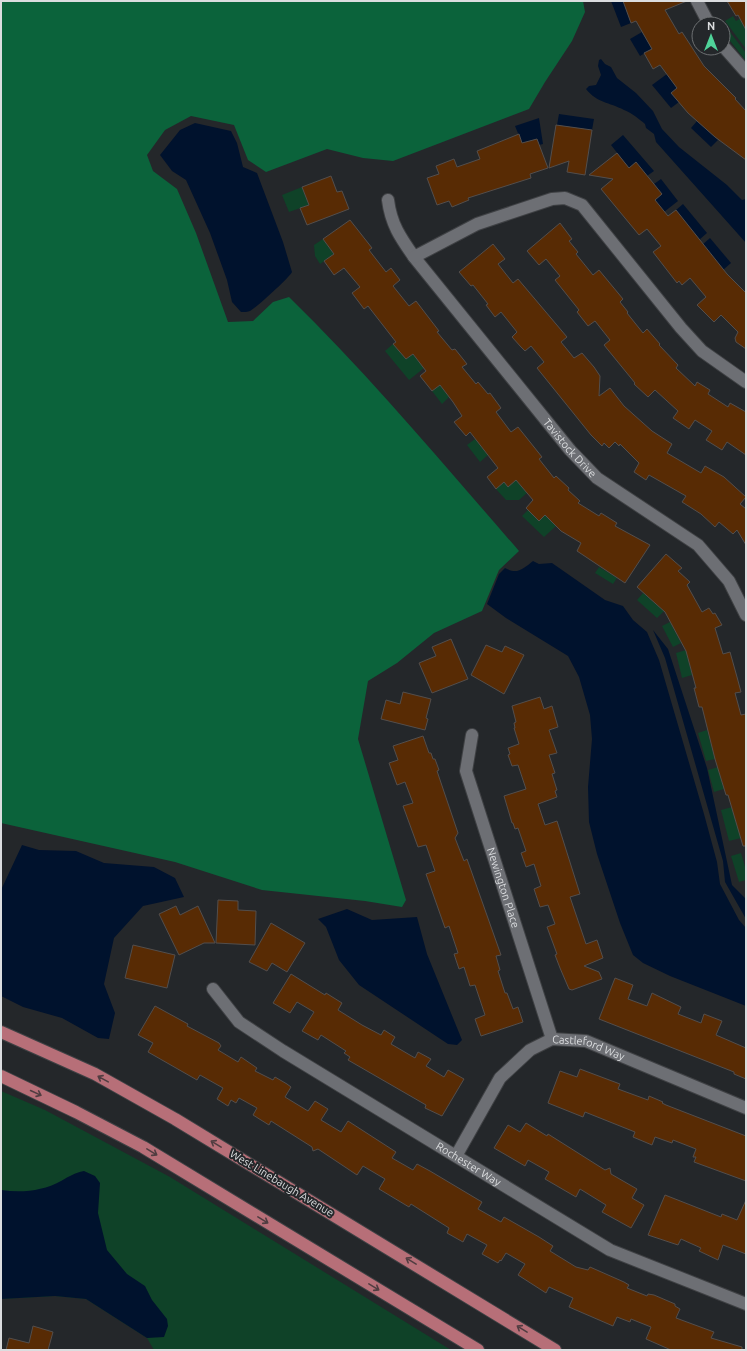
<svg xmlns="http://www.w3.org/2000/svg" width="747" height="1351" viewBox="0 0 747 1351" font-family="Ubuntu,sans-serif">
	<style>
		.green { fill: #0f4228 }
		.forest { fill: #0b633b }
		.water { fill: #00122d }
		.building { fill: #582b04; stroke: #534e4c }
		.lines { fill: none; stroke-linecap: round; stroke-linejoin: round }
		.minor-casing { stroke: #3f4144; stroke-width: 14 }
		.major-casing { stroke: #3f4144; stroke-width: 14 }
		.minor { stroke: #6d6f74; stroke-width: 12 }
		.major { stroke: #b76f78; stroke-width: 12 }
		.oneway { stroke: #503d41 }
		.labels { text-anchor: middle; stroke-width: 4; stroke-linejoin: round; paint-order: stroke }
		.street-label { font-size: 11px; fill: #dbdddf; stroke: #24272a }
	</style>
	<rect width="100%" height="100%" fill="#24272a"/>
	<g class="green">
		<path d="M733 16 736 21 743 17 746 26V49L725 21Z"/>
		<path d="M723 23 746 53V61L723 32Z"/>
		<path d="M302 187 309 205 289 212 282 195Z"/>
		<path d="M323 239 334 254 320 264 315 256 314 245Z"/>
		<path d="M393 344 406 359 413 354 424 368 409 380 385 351Z"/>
		<path d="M440 385 449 397 442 404 432 391Z"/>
		<path d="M475 439 488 455 480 462 467 445Z"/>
		<path d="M516 480 527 493 519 500H506L496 489 504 482 508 486Z"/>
		<path d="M528 510 539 521 545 515 556 526 544 537 522 516Z"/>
		<path d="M599 567 617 578 613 584 595 573Z"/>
		<path d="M643 593 664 611 657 618 637 600Z"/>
		<path d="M670 622 681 643 673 647 662 626Z"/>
		<path d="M686 650 692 675 682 678 676 653Z"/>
		<path d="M707 730 715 759 706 761 698 733Z"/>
		<path d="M718 767 724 789 714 792 708 770Z"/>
		<path d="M732 807 741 838 729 841 721 810Z"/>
		<path d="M741 853 746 870V880L739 882 731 856Z"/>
		<path d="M1 1091 45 1110 170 1177 451 1350H154L147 1338 86 1299 55 1296 1 1299Z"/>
	</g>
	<path class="forest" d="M1 1H583L585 12 572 41 545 82 529 109 393 161 363 158 327 149 266 172 248 160 234 125 191 116 165 130 147 155 153 171 177 189 196 233 228 322 253 321 273 302 289 297C371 377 444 465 519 551L499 570 482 611 434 633 397 663 368 681 358 739 406 900 402 907 365 901 262 890 175 862 1 823Z"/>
	<g class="water">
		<path d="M611 1H623L631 23 621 27Z"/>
		<path d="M642 32 652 49 640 56 630 39Z"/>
		<path d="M601 59 605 64 611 67 617 78 636 93 653 111 662 129 679 147 727 185 742 200 746 199V243L656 142 654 134 646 128 645 124C639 119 632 113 624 110 609 102 597 103 586 89L589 86 596 85 601 75 598 66 599 60Z"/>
		<path d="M667 74 677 88 679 102 671 108 652 85Z"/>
		<path d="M559 114 594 119 592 130 557 125Z"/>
		<path d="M539 118 543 144 539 145 536 139 522 143 515 126Z"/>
		<path d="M697 121 718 140 711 147 691 128Z"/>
		<path d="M195 123 231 131 237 143 243 167 257 173 283 242 292 272C289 278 257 307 250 311 248 312 244 312 241 312L232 302 227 280 210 233 186 180 172 171 160 155 180 130Z"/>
		<path d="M623 135 654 171 647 176 636 163 629 168 611 145Z"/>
		<path d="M661 179 678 201 664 212 655 200 662 194 654 184Z"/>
		<path d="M683 204 707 233 699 240 676 210Z"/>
		<path d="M710 238 731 263 723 270 702 245Z"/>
		<path d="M533 561 539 564 552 563 605 600 623 606 633 620 647 632 659 660 704 814 717 862 720 884 739 920 746 928V1006L670 976 643 963 633 955 620 923 597 854 589 822 588 787 592 739 590 715 579 677 568 656 506 618 487 604 499 574 505 568C517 575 523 569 533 561Z"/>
		<path d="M653 630 668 649 707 768 732 885 746 899V919L725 882 723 861 665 658Z"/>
		<path d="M22 845 39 850 76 851 104 863 154 867 175 878 184 897 143 906 114 938 104 984 115 1013 109 1039 98 1038 62 1018 23 1007 1 996V890Z"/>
		<path d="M347 909 372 920 417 917 427 954 462 1040 457 1045 448 1044 359 985 339 960 326 927 318 919Z"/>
		<path d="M84 1171 95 1176 100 1183 98 1213 107 1250 127 1274 145 1286 152 1300 167 1319 168 1326 164 1337 147 1338 86 1299 55 1296 1 1299V1190C22 1193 43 1191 61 1181 70 1176 74 1173 84 1171Z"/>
	</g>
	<g class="building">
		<path d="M623 1H687L665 10 679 34 682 32 704 66 736 98 735 99 746 111V160L715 137 688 113 671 93 677 88 660 65 653 69 644 53 652 49 636 21 631 23Z"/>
		<path d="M727 1H746V30L738 15 736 16Z"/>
		<path d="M556 125 592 130 585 175 567 172 569 161 549 168Z"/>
		<path d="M519 134 522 143 537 139 548 168 530 174 531 178 468 198 469 200 452 207 449 201 437 205 427 178 439 174 436 166 454 159 457 167 480 159 477 151Z"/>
		<path d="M617 153 629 168 636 162 662 194 655 200 668 216 676 210 727 274 746 293V349L736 342 735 338 738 332 721 315 714 322 697 305 706 297 690 278 682 285 679 281 677 283 653 252 661 246 647 229 639 235 601 189 613 179 589 175Z"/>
		<path d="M331 176 337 192 342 191 349 209 307 225 300 208 309 205 302 187Z"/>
		<path d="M350 220 372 248 369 250 386 272 391 268 400 280 393 286 409 306 416 301 439 331 437 332 452 350 455 349 467 364 462 367 476 384 478 382 488 394 490 393 501 408 496 412 511 432 518 427 542 457 539 459 554 478 556 476 569 488 568 490 580 501 578 503 599 516 601 513 617 523 615 526 650 545 625 583 577 551 581 543 561 531 545 515 539 521 526 508 533 500 516 480 508 487 504 482 496 489 487 477 498 468 470 432 466 436 454 422 462 416 453 402 440 385 432 391 420 376 426 371 413 354 406 359 393 344 396 342 368 306 364 309 352 293 360 287 344 268 334 275 324 261 334 254 323 239Z"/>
		<path d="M560 223 572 239 569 241 578 252 576 254 593 275 599 270 623 299 620 302 628 312 627 313 643 333 647 329 660 344 659 345 678 365 676 368 695 386 697 382 710 390 708 394 728 407 730 403 746 412V455L727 442 722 450 706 440 712 431 695 420 689 429 673 418 678 411 655 390 648 397 634 384 635 383 604 345 610 340 595 321 588 326 577 312 579 310 555 280 560 276 546 259 539 265 527 251Z"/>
		<path d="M493 244 505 259 498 264 513 283 518 279 567 337 561 342 574 358 582 353 594 367 600 376 599 396 610 388 624 406 652 431 672 444 667 453 701 473 705 466 724 477 746 497 740 504 746 509V545L737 530 733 534 719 522 715 527 701 514 682 502 686 496 649 475 646 480 634 472 639 463 620 444 619 446 615 442 609 448 604 443 602 446 591 435 537 368 544 362 531 346 525 351 521 347 512 337 517 332 501 312 495 317 486 305 488 304 473 285 471 286 459 272Z"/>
		<path d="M666 554 682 568 678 571 690 582 687 585 702 612 709 608 713 614 715 613 722 625 715 628 723 654 730 652 737 677 741 692 735 693 741 715 746 714V846H743L728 795H726L715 759 702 707H699L694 688H696L686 651 665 612 637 587Z"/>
		<path d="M451 639 468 679 432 693 419 663 436 656 432 647Z"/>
		<path d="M486 645 502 652 505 646 524 655 504 694 471 675Z"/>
		<path d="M403 692 431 699 426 718 428 719 425 730 381 719 386 700 400 704Z"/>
		<path d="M540 697 544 709 552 706 558 727 549 730 557 753 549 755 555 773 552 774 557 790 555 791 557 797 538 804 545 825 557 821 580 894 570 897 586 944 597 940 603 958 584 966 599 972 602 979 572 990 569 989 560 968 555 955 557 954 547 927 555 924 548 905 540 907 534 889 541 886 534 864 526 867 521 853 526 851 518 828 515 829 513 823H512L504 796 526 789 518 765 512 766 508 755 510 754 508 748 519 744 514 728H515L514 723 516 722 512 706Z"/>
		<path d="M423 736 429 753H431L433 759H435L439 770 437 771 458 833 455 838 464 861 467 859 501 955 496 956 500 970 498 971 505 993H507L513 1009 518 1007 523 1022 481 1036 475 1019 485 1015 475 985 470 986 464 967 459 969 454 954 458 953 449 926 445 928 426 874 435 871 426 845 418 847 403 806 413 803 405 782 397 785 389 763 398 760 393 746Z"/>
		<path d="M218 900 238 901V910L256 911 255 945 216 943Z"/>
		<path d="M176 906 180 915 198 906 215 943H204L179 955 159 914Z"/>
		<path d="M271 923 305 943 287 972 272 963 267 971 249 962Z"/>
		<path d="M133 945 175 955 167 988 125 978Z"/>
		<path d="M291 974 325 995 326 993 342 1003 338 1010 362 1025 381 1035 384 1030 395 1037 391 1044 415 1058 418 1052 431 1059 426 1066 444 1077 448 1070 464 1079 442 1116 425 1108 426 1105 348 1060 350 1057 344 1053 346 1051 321 1035 318 1040 302 1031 314 1012 297 1002 290 1013 273 1003Z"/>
		<path d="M615 978 633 985 628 999 647 1006 652 993 681 1007 678 1014 701 1023 704 1014 722 1021 716 1035 746 1048V1079L734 1074V1072L599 1019Z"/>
		<path d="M155 1006 188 1024 187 1026 219 1043 221 1046 218 1050 238 1062 241 1057 257 1068 255 1071 273 1080 275 1077 287 1084 291 1087 285 1097 308 1111 315 1101 328 1109 321 1120 341 1132 348 1121 396 1152 392 1158 413 1170 417 1164 430 1171 482 1202 478 1209 501 1222 504 1217 539 1237 553 1246 550 1251 576 1267 588 1270 590 1267 624 1282 629 1285 627 1288 647 1296 648 1294 654 1295 675 1304V1306L680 1309 676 1318 714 1332 711 1338 742 1347V1350H671L646 1339 651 1327 631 1319 630 1322 617 1317 613 1326 569 1307 573 1298 549 1287 546 1293 518 1275 525 1264 506 1253 501 1261 500 1260 498 1263 482 1254 487 1245 467 1234 463 1242 447 1233 449 1228 411 1204 409 1207 379 1189 385 1179 363 1166 357 1175 318 1149 313 1151 312 1147 271 1121 269 1125 253 1115 257 1108 239 1098 236 1103 231 1100 228 1106 217 1099 223 1088 200 1075 197 1080 148 1052 153 1043 138 1035Z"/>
		<path d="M580 1069 620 1084 618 1089 648 1100 649 1096 663 1102 662 1103 666 1105 746 1136V1181L694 1162 696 1157H693L696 1149 673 1140 672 1143 655 1137 652 1145 633 1137 635 1132 585 1112 583 1117 548 1103 560 1071 577 1077Z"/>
		<path d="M526 1123 547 1136 548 1134 605 1170 610 1168 611 1174 637 1189 632 1198 644 1205 631 1228 602 1212 606 1205 580 1189 576 1197 545 1179 549 1172 528 1160 525 1166 494 1148 508 1125 520 1132Z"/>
		<path d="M665 1195 721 1217 722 1214 737 1220 746 1200V1254L723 1245 718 1260 699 1251 701 1248 681 1239 678 1245 648 1235Z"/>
		<path d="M33 1326 53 1332 48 1350H6L9 1338 29 1343Z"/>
	</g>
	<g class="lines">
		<defs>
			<g id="minor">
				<path d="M697 1 709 24"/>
				<path d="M723 46 746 72"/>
				<path id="s1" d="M388 200C391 224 400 237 414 257L570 450 597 478 698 545 729 581 746 615"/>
				<path d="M414 257 477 224 552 199 565 198 582 205 681 328 702 351 746 382"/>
				<path id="s2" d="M472 735 466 771 552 1039"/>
				<path id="s3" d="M213 989 239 1022 283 1051 610 1250 746 1304"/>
				<path id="s4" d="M456 1156 500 1078 530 1050 552 1039 586 1041 746 1108"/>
			</g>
			<g id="major">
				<path d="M1 1032 95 1074 175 1119 555 1350"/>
				<path d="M1 1076 76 1112 143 1147 478 1350"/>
			</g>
		</defs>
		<use href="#minor" class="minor-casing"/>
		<use href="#major" class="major-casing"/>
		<use href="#minor" class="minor"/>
		<use href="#major" class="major"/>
	</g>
	<defs><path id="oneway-shaft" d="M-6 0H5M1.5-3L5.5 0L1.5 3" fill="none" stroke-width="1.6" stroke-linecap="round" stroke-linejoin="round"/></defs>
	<g class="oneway">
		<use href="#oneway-shaft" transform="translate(103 1079) rotate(-151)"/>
		<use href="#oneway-shaft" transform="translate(36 1093) rotate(25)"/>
		<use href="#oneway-shaft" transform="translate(216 1144) rotate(-149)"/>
		<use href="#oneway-shaft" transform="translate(152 1152) rotate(31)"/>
		<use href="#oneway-shaft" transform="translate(263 1220) rotate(31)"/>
		<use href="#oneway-shaft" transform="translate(411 1261) rotate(-149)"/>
		<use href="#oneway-shaft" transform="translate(374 1287) rotate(31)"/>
		<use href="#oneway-shaft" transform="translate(522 1329) rotate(-148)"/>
	</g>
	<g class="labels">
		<g class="street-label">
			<text dy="4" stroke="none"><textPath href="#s1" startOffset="310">Tavistock Drive</textPath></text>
			<text dy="4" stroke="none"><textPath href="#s2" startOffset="159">Newington Place</textPath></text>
			<text dy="4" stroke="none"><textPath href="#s4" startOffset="193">Castleford Way</textPath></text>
			<text dy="4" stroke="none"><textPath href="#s3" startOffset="312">Rochester Way</textPath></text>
			<text transform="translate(282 1183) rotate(31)" y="4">West Linebaugh Avenue</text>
		</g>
	</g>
	<rect width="747" height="1351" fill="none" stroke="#dbdddf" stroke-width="4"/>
	<g transform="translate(711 36)"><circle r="19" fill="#24272a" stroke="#6d7072"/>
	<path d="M0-3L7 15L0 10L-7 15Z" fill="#4fd399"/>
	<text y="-6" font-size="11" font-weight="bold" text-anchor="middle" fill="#dbdddf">N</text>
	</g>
</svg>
